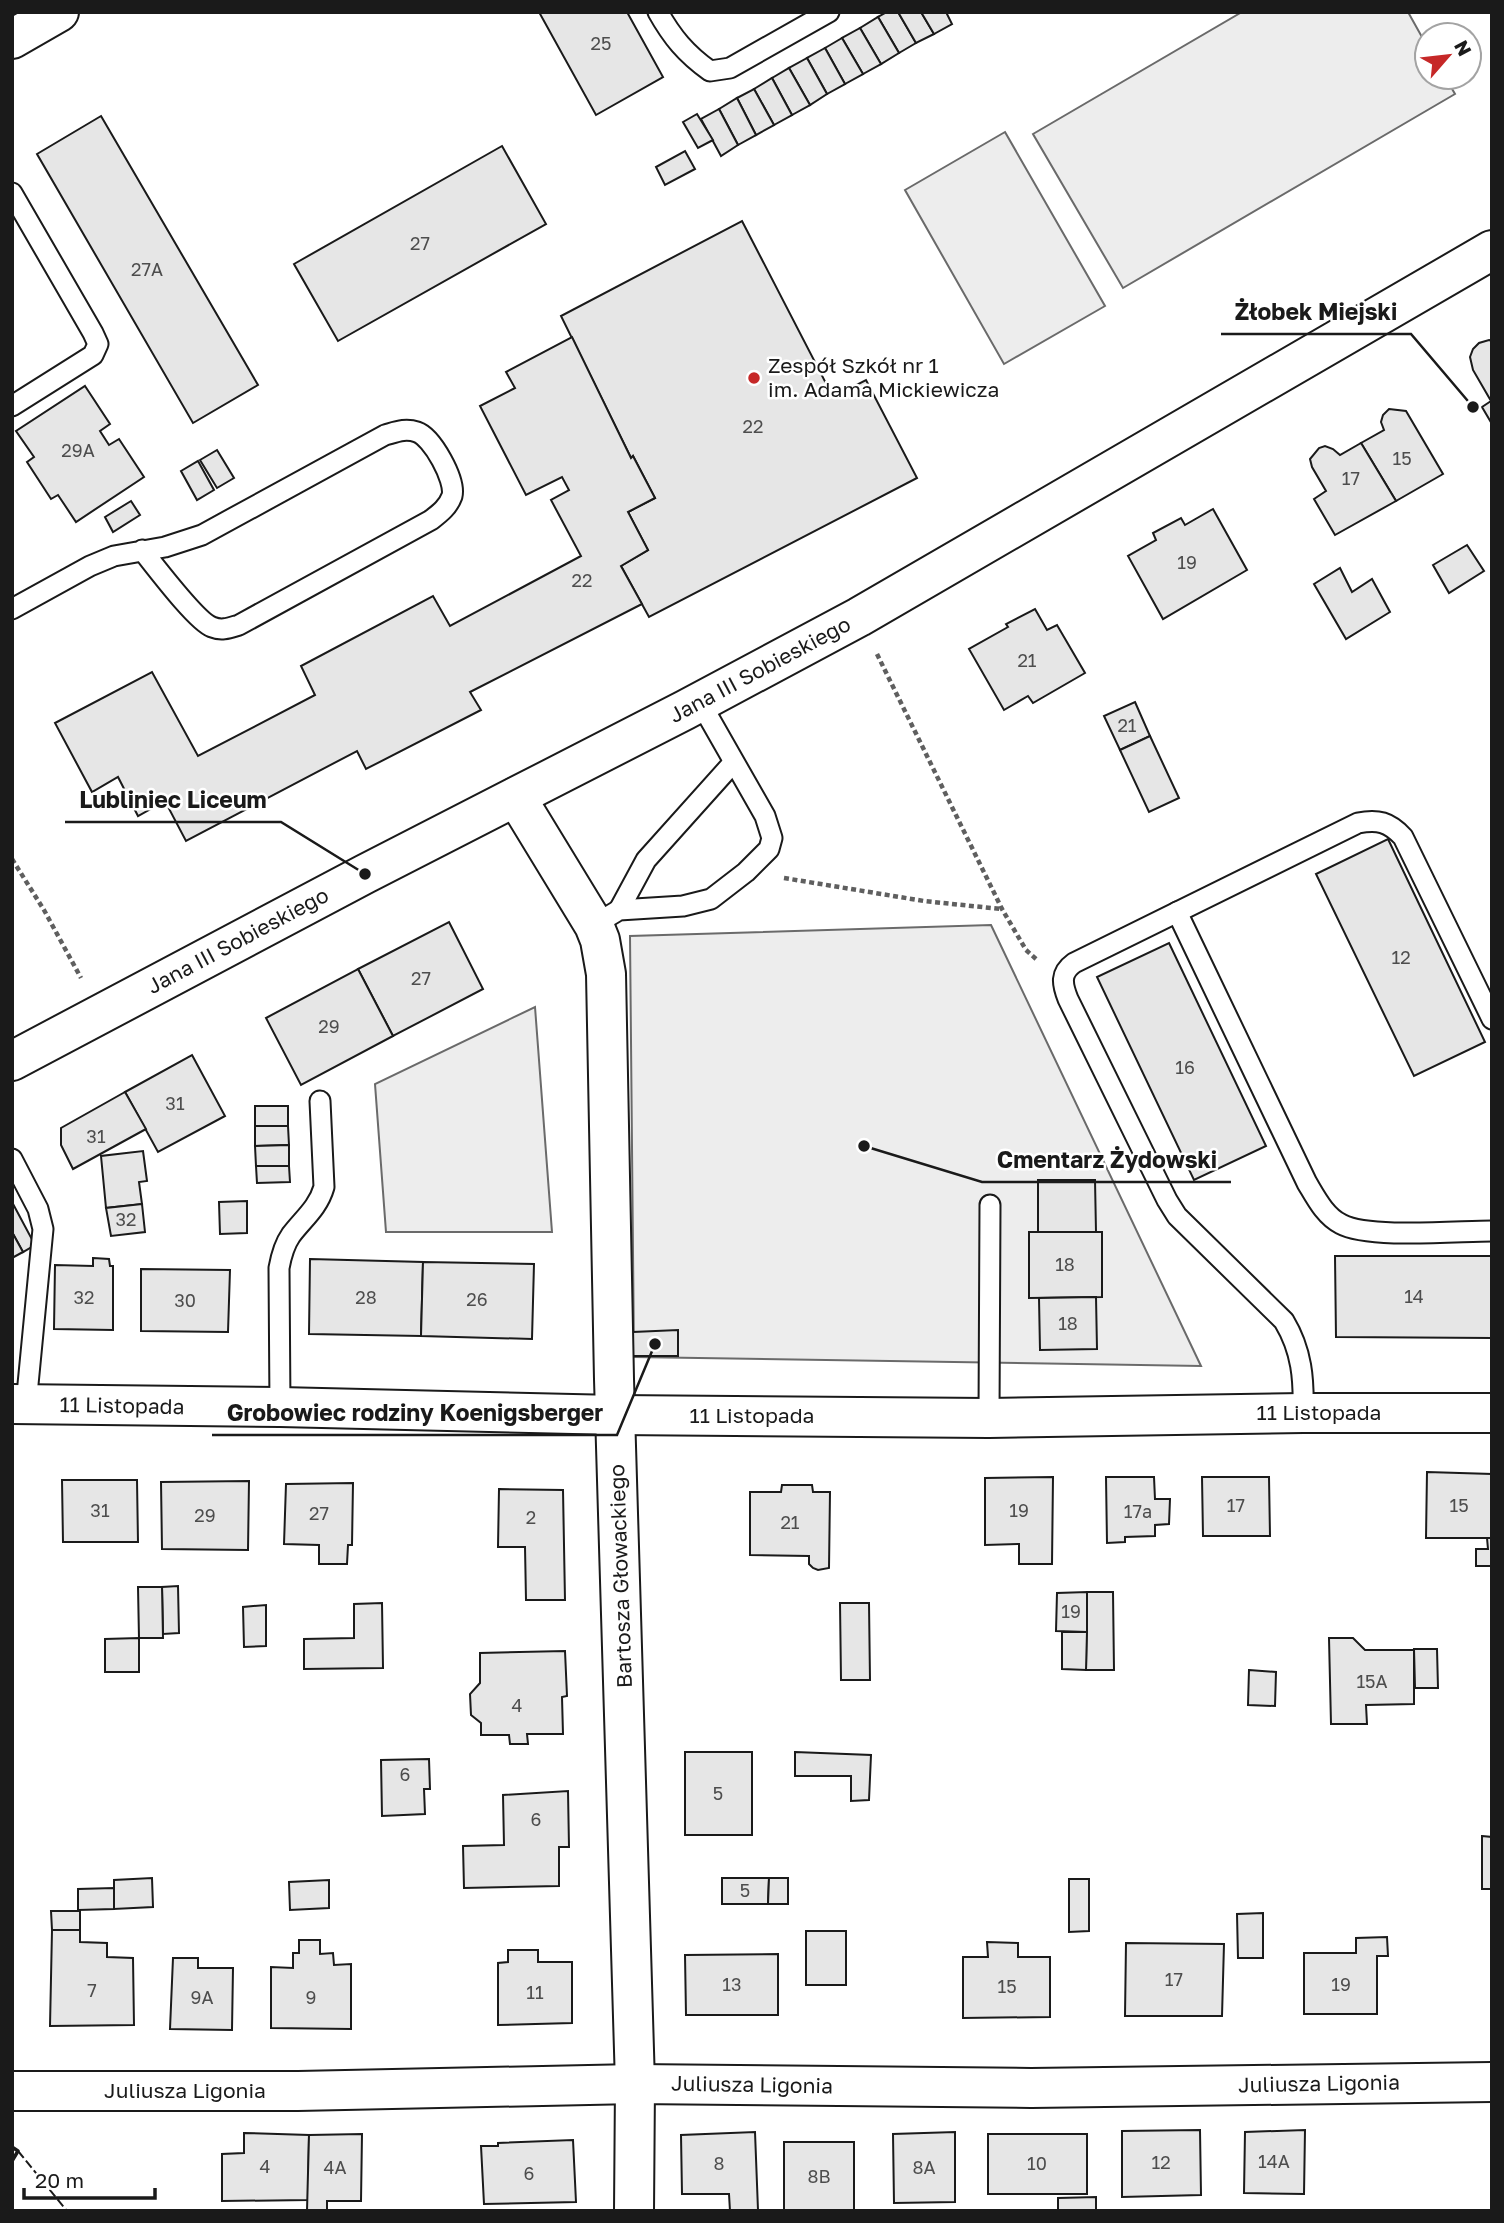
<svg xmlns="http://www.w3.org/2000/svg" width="1504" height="2223" viewBox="0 0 1504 2223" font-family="'Golos Text',sans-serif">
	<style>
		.green { fill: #ededed; stroke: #6a6a6a; stroke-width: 2 }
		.building { fill: #e6e6e6; stroke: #1a1a1a; stroke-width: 2 }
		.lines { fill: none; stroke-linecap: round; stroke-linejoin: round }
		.service-casing { stroke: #1a1a1a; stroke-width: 23 }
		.minor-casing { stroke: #1a1a1a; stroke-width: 42 }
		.path { stroke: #5f5f5f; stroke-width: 4.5; stroke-dasharray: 5 3.5; stroke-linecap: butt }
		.service { stroke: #fff; stroke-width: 19 }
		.minor { stroke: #fff; stroke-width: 38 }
		.fence { stroke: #1a1a1a; stroke-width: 2; stroke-dasharray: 9 3.5; stroke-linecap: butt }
		.wall { stroke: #1a1a1a; stroke-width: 3.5 }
		.poi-dot { fill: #c62828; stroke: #fff; stroke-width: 2.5 }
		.labels { text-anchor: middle; stroke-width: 5; stroke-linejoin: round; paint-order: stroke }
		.number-label { font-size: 18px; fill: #4d4d4d }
		.poi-label { font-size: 21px; fill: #1a1a1a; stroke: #fff; text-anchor: start }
		.street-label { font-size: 21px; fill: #1a1a1a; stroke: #fff }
		.leader { fill: none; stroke: #1a1a1a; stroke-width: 2.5 }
		.callout-dot { fill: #1a1a1a; stroke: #fff; stroke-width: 2.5 }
		.callout-label { font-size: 23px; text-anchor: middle; font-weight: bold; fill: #1a1a1a; stroke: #fff; stroke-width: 5; stroke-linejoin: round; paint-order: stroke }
	</style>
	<rect width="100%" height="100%" fill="#fff"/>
	<g class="green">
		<path d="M1242 12H1408L1427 46V77H1445L1455 94 1123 288 1033 134Z"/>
		<path d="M1005 132 1105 306 1004 364 905 190Z"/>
		<path d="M991 925 1201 1366 634 1357 630 936Z"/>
		<path d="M535 1007 552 1232H386L375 1084Z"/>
	</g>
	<g class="building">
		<path d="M539 12H627L663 77 596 115Z"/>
		<path d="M887 12H898L916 43 899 53 878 17Z"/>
		<path d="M898 12H921L934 34 916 43Z"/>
		<path d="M921 12H946L952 24 934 34Z"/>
		<path d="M878 17 899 53 881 64 860 28Z"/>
		<path d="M860 28 881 64 863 74 842 38Z"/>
		<path d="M842 38 863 74 845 84 825 48Z"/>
		<path d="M825 48 845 84 827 94 807 58Z"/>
		<path d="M807 58 827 94 810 105 789 68Z"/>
		<path d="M789 68 810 105 792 115 772 78Z"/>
		<path d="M772 78 792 115 774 125 754 89Z"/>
		<path d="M754 89 774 125 756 135 737 98Z"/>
		<path d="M737 98 756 135 738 145 719 109Z"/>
		<path d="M719 109 738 145 721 156 701 119Z"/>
		<path d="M697 114 713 140 698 148 683 122Z"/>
		<path d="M101 116 258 385 193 423 37 154Z"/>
		<path d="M502 146 546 224 338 341 294 264Z"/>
		<path d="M685 151 695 169 665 185 656 167Z"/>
		<path d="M742 221 833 397 866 380 917 478 649 617 621 566 648 550 628 512 655 498 633 456 631 458 561 316Z"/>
		<path d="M572 337 631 458 633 456 655 498 628 512 648 550 621 566 642 604 470 692 481 710 366 769 357 751 186 841 165 801 138 816 118 777 92 792 55 723 152 672 198 756 315 695 301 666 433 596 450 626 581 556 551 500 569 490 562 477 526 495 480 406 515 388 506 372Z"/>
		<path d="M1489 340 1492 341V424L1482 407 1491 401 1473 370 1470 357 1473 349 1479 343Z"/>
		<path d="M85 386 110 424 100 431 109 445 119 439 144 477 76 522 58 495 51 499 27 462 34 457 16 431Z"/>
		<path d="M1389 409 1406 411 1443 474 1396 501 1361 443 1384 430 1381 422 1383 415Z"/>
		<path d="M1361 443 1396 501 1335 535 1314 499 1326 491 1312 467 1310 459 1319 448 1325 446 1333 449 1340 455Z"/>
		<path d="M217 450 234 478 217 488 200 460Z"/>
		<path d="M198 461 214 490 197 500 181 471Z"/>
		<path d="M131 501 140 515 113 532 105 517Z"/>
		<path d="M1213 509 1247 570 1163 619 1128 556 1156 540 1153 533 1181 518 1185 525Z"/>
		<path d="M1467 545 1484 571 1449 593 1433 565Z"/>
		<path d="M1340 568 1352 592 1372 579 1390 612 1346 639 1314 584Z"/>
		<path d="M1035 609 1047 630 1057 625 1085 673 1033 703 1028 696 1004 710 969 649 1008 627 1006 624Z"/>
		<path d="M1135 702 1150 736 1120 750 1104 716Z"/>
		<path d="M1150 736 1179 798 1149 812 1120 750Z"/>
		<path d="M1388 839 1485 1042 1414 1076 1316 874Z"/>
		<path d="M449 922 483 989 393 1036 358 969Z"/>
		<path d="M1169 943 1266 1146 1194 1180 1097 977Z"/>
		<path d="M358 969 393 1036 301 1085 266 1018Z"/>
		<path d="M192 1055 225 1116 158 1152 125 1092Z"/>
		<path d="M125 1092 146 1129 73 1169 61 1145V1128Z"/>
		<rect x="255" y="1106" width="33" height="20"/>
		<path d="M255 1126H288L289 1145 255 1146Z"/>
		<path d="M289 1145V1166H256L255 1146Z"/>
		<path d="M143 1151 147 1181 139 1182 142 1204 106 1208 101 1156Z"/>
		<path d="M256 1166H289L290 1182 257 1183Z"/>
		<path d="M1038 1180H1095L1096 1232H1038Z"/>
		<path d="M247 1201V1233L220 1234 219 1202Z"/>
		<path d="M12 1202 35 1245 23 1252 12 1232Z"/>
		<path d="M142 1204 145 1232 111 1236 106 1208Z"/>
		<path d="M12 1232 23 1252 12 1258Z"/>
		<path d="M1029 1232H1102V1297L1029 1298Z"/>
		<path d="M1335 1256H1492V1338L1336 1337Z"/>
		<path d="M93 1258 109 1259 110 1266H113V1330L54 1329 55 1265 93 1266Z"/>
		<path d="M310 1259 423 1262 421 1336 309 1334Z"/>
		<path d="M423 1262 534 1264 532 1339 421 1336Z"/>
		<path d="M141 1269 230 1270 228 1332 141 1331Z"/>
		<path d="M1096 1297 1097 1349 1040 1350 1039 1298Z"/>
		<path d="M678 1330V1356H633V1332Z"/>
		<path d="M1427 1472 1492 1474V1538H1426Z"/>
		<path d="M1053 1477 1052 1564H1019V1544L985 1545V1478Z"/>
		<path d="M1106 1477H1154L1155 1499H1170L1169 1524 1155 1525V1536L1125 1537V1542L1107 1543Z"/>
		<path d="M1202 1477H1269L1270 1536H1203Z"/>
		<path d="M62 1480H137L138 1542H63Z"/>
		<path d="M249 1481 248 1550 162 1549 161 1482Z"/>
		<path d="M353 1483 352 1545H348L347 1564H319V1545L284 1544 286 1484Z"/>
		<path d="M782 1485H812L813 1492H830L829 1568 818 1570 813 1568 809 1564V1556L750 1555V1492H781Z"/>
		<path d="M499 1489 563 1490 565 1600H526L525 1547H498Z"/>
		<path d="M1487 1538H1492V1566H1476V1549H1488Z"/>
		<path d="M178 1586 179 1633 163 1634 162 1587Z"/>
		<path d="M138 1587H162L163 1638H139Z"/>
		<path d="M1087 1592H1113L1114 1670H1086Z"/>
		<path d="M1087 1592V1632L1056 1631 1057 1593Z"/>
		<path d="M382 1603 383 1668 304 1669V1639L354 1638V1604Z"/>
		<path d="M840 1603H869L870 1680H841Z"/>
		<path d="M266 1605V1646L244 1647 243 1607Z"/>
		<path d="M1062 1632H1087L1086 1670 1062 1669Z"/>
		<path d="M139 1638V1672H105V1639Z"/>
		<path d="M1329 1638H1353L1365 1650H1414V1704L1366 1705 1367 1724H1331Z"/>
		<path d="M1414 1649H1437L1438 1688H1415Z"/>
		<path d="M565 1651 567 1696 562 1697 563 1734H527L528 1744H510L509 1735H481V1723L471 1715 470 1694 480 1683V1653Z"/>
		<path d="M1249 1670 1276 1672 1275 1706 1248 1705Z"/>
		<rect x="685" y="1752" width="67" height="83"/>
		<path d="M795 1752 871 1755 869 1800 851 1801V1776H795Z"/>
		<path d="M429 1759 430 1789H424L425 1814 382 1816 381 1760Z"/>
		<path d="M568 1791 569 1847H559V1886L464 1888 463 1846 504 1845 503 1795Z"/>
		<path d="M1482 1836 1492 1837V1889H1482Z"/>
		<path d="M152 1878 153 1907 114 1909V1880Z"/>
		<path d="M722 1878H769L768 1904H722Z"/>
		<path d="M769 1878H788V1904H768Z"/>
		<path d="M1069 1879H1089V1931L1069 1932Z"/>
		<path d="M329 1880V1908L290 1910 289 1882Z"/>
		<path d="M114 1888V1909L78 1910V1889Z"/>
		<path d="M51 1911H80V1930H52Z"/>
		<path d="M1263 1913V1958H1238L1237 1914Z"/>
		<path d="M52 1930H80V1942L107 1943V1957L133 1958 134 2025 50 2026Z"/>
		<rect x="806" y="1931" width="40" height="54"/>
		<path d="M1387 1937 1388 1956H1377V2014H1304V1953H1356V1938Z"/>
		<path d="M299 1940H320V1954L333 1953 334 1965 351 1964V2029L271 2028V1967L293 1968V1953H299Z"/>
		<path d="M987 1942 1018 1943V1957H1050V2017L963 2018V1957H988Z"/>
		<path d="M1126 1943 1224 1944 1222 2016H1125Z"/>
		<path d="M508 1950H538V1962H572V2023L498 2025V1963L508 1962Z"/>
		<path d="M778 1954V2015H686L685 1955Z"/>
		<path d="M173 1958H198V1968H233L232 2030 170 2029Z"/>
		<path d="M1200 2130 1201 2195 1122 2197V2131Z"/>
		<path d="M1305 2130 1304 2194 1244 2193 1245 2132Z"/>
		<path d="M755 2132 758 2210 730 2211 729 2194H682L681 2135Z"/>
		<path d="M955 2132V2202L894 2203 893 2134Z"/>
		<path d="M244 2133 309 2135 308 2200 222 2201V2154L244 2153Z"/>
		<path d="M362 2134 361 2201H327V2211H307L309 2135Z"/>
		<rect x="988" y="2134" width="99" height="60"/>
		<path d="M573 2140 576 2202 484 2204 481 2146H498V2143Z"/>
		<rect x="784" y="2142" width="70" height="69"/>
		<path d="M1096 2197V2211H1058V2198Z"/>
	</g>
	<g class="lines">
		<defs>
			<g id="service">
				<path d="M658 12C672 37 686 54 710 71L730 68 829 12"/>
				<path d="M12 193 93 333 98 344 93 355 12 406"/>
				<path d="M12 609 90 566 114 556 165 547 202 535 385 435C396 432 405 428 417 432 432 437 456 480 452 496 448 507 440 513 431 520L239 625C229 628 222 631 212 627 196 621 155 566 142 550"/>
				<path d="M619 910 646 860 733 763"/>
				<path d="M1177 912 1307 1183C1316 1198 1325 1216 1341 1224 1368 1239 1458 1231 1492 1231"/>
				<path d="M594 925 619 910 683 906 711 899 746 872 769 849 772 838 765 816 700 702"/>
				<path d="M12 1159 38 1209 43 1229 26 1405"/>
				<path d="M280 1407 279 1268C281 1257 284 1245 291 1235 303 1219 318 1208 324 1187L320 1101"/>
				<path d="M1303 1413C1304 1379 1302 1351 1284 1321L1177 1216 1167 1200 1068 999C1062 984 1060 973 1074 963L1358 823C1378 819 1389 822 1403 837L1492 1019"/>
				<path d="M989 1418 990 1205"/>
			</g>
			<g id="minor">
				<path d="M12 39 59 12"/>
				<path d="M516 797 594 925 600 940 606 974 614 1379 635 2084 634 2211"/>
				<path d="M12 1061 365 874 685 710 859 617 1492 250"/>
				<path d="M12 1404 280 1407 616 1415 989 1418 1303 1413H1492"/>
				<path d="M12 2091H298L635 2084 1031 2088 1492 2082"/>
			</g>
		</defs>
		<use href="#service" class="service-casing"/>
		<use href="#minor" class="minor-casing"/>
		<g class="path">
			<path d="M877 654 1002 909 1026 950 1036 959"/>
			<path d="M12 859 44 910 81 978"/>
			<path d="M784 878 924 901 1001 909"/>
		</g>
		<use href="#service" class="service"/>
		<use href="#minor" class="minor"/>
		<path class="fence" d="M18 2151 67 2211"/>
		<path class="wall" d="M12 2147 18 2151 12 2161"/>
	</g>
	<circle class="poi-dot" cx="754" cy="378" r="7"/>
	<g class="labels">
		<g class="number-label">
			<text x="601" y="50">25</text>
			<text x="420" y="250">27</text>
			<text x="147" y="276">27A</text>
			<text x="753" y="433">22</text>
			<text x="78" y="457">29A</text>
			<text x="1402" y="465">15</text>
			<text x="1351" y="485">17</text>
			<text x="1187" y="569">19</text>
			<text x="582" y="587">22</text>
			<text x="1027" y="667">21</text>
			<text x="1127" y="732">21</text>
			<text x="1401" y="964">12</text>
			<text x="421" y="985">27</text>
			<text x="329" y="1033">29</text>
			<text x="1185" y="1074">16</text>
			<text x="175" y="1110">31</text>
			<text x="96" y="1143">31</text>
			<text x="126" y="1226">32</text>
			<text x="1065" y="1271">18</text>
			<text x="1414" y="1303">14</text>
			<text x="84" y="1304">32</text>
			<text x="366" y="1304">28</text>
			<text x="477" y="1306">26</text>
			<text x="185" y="1307">30</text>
			<text x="1068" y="1330">18</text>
			<text x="1236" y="1512">17</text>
			<text x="1459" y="1512">15</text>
			<text x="100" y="1517">31</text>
			<text x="1019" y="1517">19</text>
			<text x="1138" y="1518">17a</text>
			<text x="319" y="1520">27</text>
			<text x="205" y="1522">29</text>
			<text x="531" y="1524">2</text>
			<text x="790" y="1529">21</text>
			<text x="1071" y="1618">19</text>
			<text x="1372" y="1688">15A</text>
			<text x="517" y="1712">4</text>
			<text x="405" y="1781">6</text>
			<text x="718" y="1800">5</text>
			<text x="536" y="1826">6</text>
			<text x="745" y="1897">5</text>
			<text x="1174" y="1986">17</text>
			<text x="732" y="1991">13</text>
			<text x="1341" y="1991">19</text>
			<text x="1007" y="1993">15</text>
			<text x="92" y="1997">7</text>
			<text x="535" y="1999">11</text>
			<text x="202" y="2004">9A</text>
			<text x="311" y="2004">9</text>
			<text x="1274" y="2168">14A</text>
			<text x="1161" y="2169">12</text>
			<text x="719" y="2170">8</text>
			<text x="1037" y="2170">10</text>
			<text x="265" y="2173">4</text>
			<text x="335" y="2174">4A</text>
			<text x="924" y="2174">8A</text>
			<text x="529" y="2180">6</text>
			<text x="819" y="2183">8B</text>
		</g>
		<g class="poi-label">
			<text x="768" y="373">Zespół Szkół nr 1<tspan x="768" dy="24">im. Adama Mickiewicza</tspan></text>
		</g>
		<g class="street-label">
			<text transform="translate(760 670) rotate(-28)" y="7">Jana III Sobieskiego</text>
			<text transform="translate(238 941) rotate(-28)" y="7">Jana III Sobieskiego</text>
			<text transform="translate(122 1406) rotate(1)" y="7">11 Listopada</text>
			<text x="1319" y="1420">11 Listopada</text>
			<text x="752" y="1423">11 Listopada</text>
			<text transform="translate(621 1576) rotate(-92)" y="7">Bartosza Głowackiego</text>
			<text transform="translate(1319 2084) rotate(-1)" y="7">Juliusza Ligonia</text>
			<text transform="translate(752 2085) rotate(1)" y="7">Juliusza Ligonia</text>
			<text x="185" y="2098">Juliusza Ligonia</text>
		</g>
	</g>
	<path class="leader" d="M1473 407L1411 334H1221M365 874L281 822H65M864 1146L982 1182H1231M655 1344L617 1435H212"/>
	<g class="callout-dot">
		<circle cx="1473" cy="407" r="7"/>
		<circle cx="365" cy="874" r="7"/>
		<circle cx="864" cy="1146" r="7"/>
		<circle cx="655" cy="1344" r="7"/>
	</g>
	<g class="callout-label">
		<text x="1316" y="320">Żłobek Miejski</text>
		<text x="173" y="808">Lubliniec Liceum</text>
		<text x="1107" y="1168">Cmentarz Żydowski</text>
		<text x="415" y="1421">Grobowiec rodziny Koenigsberger</text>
	</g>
	<rect width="1504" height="2223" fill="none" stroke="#1a1a1a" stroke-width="28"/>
	<g transform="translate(1448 56) rotate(62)"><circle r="33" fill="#ffffff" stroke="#a3a3a3" stroke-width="2"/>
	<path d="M0-5L12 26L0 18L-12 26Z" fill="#c62828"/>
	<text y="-10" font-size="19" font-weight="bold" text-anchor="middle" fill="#1a1a1a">N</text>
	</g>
	<path d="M24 2188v10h131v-10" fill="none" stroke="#1a1a1a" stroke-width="3.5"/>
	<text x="35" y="2188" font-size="21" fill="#1a1a1a" stroke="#ffffff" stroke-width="5" paint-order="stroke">20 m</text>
</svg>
